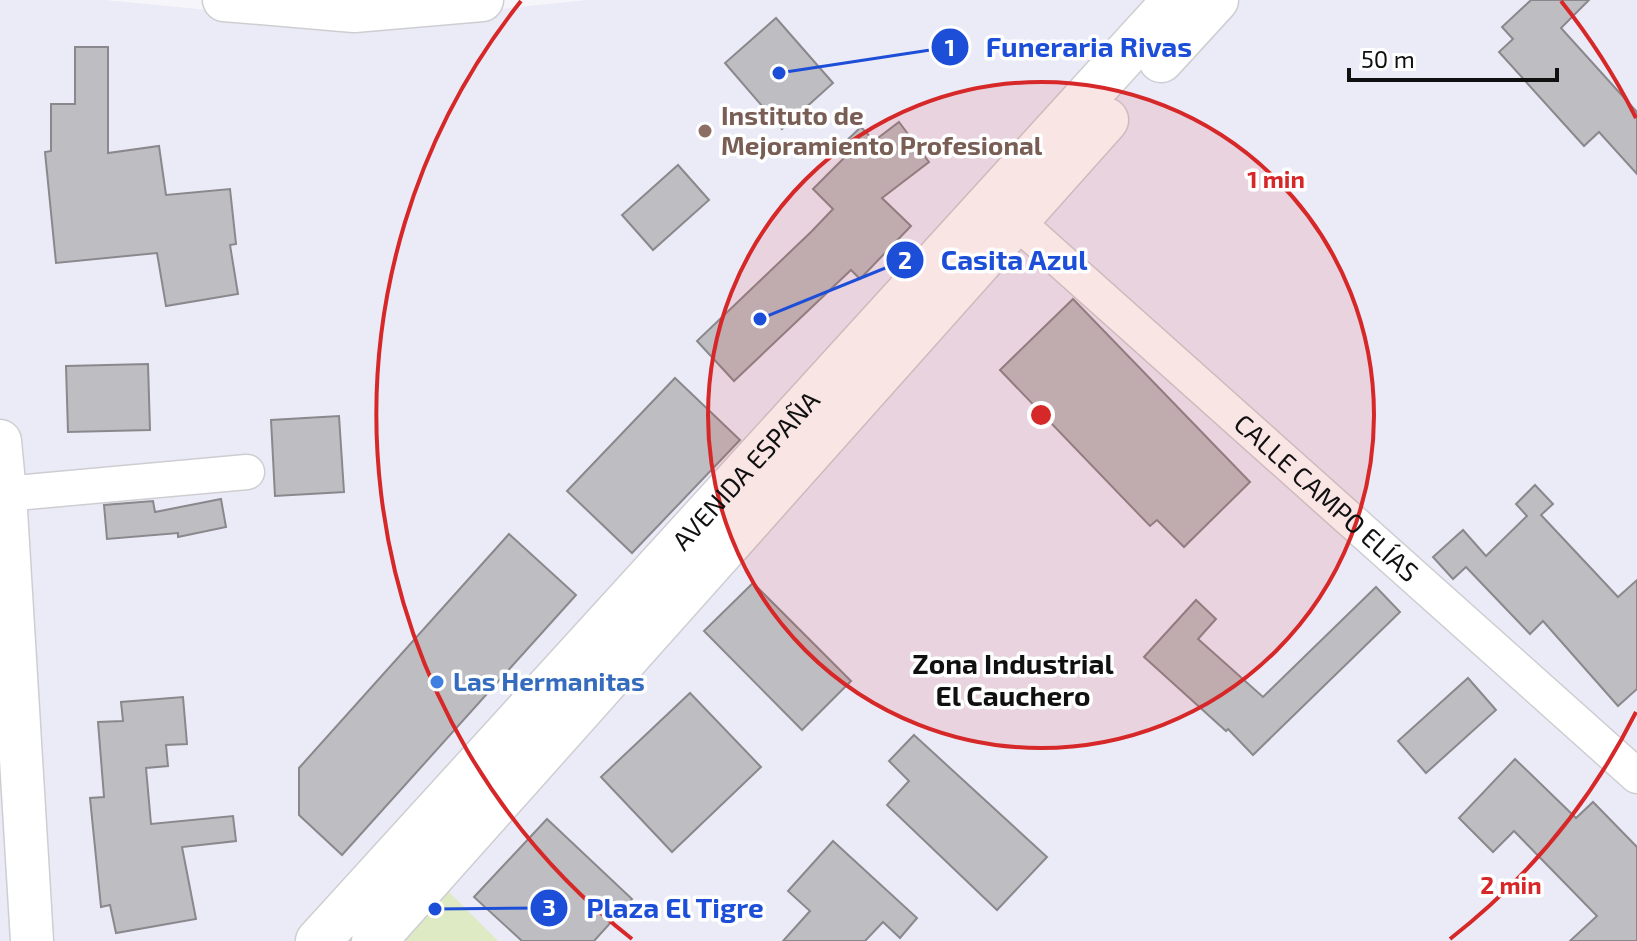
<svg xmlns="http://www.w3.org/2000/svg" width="1637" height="941" viewBox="0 0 1637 941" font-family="'Exo 2',sans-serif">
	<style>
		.built { fill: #ebebf7 }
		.green { fill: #deeac3 }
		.building { fill: #bebdc1; stroke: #8a888c; stroke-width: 2 }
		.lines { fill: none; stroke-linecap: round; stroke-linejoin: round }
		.minor-casing { stroke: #ceced2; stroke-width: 37 }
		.major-casing { stroke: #ceced2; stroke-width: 45 }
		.highway-casing { stroke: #ceced2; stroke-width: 47 }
		.minor { stroke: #fff; stroke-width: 34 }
		.major { stroke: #fff; stroke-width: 42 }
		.highway { stroke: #fff; stroke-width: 44 }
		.ring { fill: none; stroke: #d62828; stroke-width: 4 }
		.education-dot { fill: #8d6e63; stroke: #fff; stroke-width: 3 }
		.shop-dot { fill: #3f7fe0; stroke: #fff; stroke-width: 3 }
		.labels { text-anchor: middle; stroke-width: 7; stroke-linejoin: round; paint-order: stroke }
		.education-label { font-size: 26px; font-weight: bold; fill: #785e54; stroke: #fff; text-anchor: start }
		.street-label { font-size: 26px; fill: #101011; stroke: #fff }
		.shop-label { font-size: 26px; font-weight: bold; fill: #366cbe; stroke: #fff; text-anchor: start }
		.neighbourhood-label { font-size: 28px; font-weight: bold; fill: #101011; stroke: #fff }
		.centre { fill: #d62828; stroke: #fff; stroke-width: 4 }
		.ring-label { font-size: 24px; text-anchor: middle; font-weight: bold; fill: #d62828; stroke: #fff; stroke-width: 7; stroke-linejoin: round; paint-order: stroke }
		.leader { fill: none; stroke: #1d4ed8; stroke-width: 3 }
		.callout-dot { fill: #1d4ed8; stroke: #fff; stroke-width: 3 }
		.mark-label { font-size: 24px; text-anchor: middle; font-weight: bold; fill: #fff }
		.callout-label { font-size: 28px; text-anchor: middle; font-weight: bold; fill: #1d4ed8; stroke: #fff; stroke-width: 7; stroke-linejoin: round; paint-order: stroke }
	</style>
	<rect width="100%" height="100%" fill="#f6f6fa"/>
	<path class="built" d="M0 0H106L351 24 588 0H1637V941H0Z"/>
	<path class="green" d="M433 876 498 941H374Z"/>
	<g class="building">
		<path d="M1531 0H1589L1561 28 1637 112V174L1599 132 1584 146 1499 52 1513 39 1502 27Z"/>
		<path d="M776 18 833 83 782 129 725 63Z"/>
		<path d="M75 47H108V153L159 146 166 195 230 189 236 244 230 245 238 294 166 306 157 253 56 263 45 152 51 151V104H75Z"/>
		<path d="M899 122 929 162 882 198 911 226 860 279 851 270 734 381 697 341 812 231 833 209 813 189 852 150 845 142 861 127 874 141Z"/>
		<path d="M678 165 709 200 653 250 622 215Z"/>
		<path d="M1073 299 1250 482 1184 547 1157 520 1150 526 1000 370Z"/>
		<path d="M148 364 150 430 68 432 66 366Z"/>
		<path d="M675 378 740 440 632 553 567 491Z"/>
		<path d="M339 416 344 492 275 496 271 420Z"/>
		<path d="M1535 485 1553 504 1541 515 1618 597 1637 580V689L1618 706 1543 621 1530 634 1466 567 1453 579 1433 557 1463 530 1486 556 1527 516 1516 504Z"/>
		<path d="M221 499 226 527 178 537V533L107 539 104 505 153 501 155 512Z"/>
		<path d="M509 534 576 595 342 855 299 815V768Z"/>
		<path d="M753 583 851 681 802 730 704 631Z"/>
		<path d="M1376 587 1400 612 1253 755 1228 729 1226 731 1144 657 1196 600 1216 619 1198 639 1263 697Z"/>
		<path d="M1468 678 1496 710 1426 773 1398 741Z"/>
		<path d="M690 693 761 767 672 852 601 777Z"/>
		<path d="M183 697 187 744 166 745 168 766 146 768 151 824 233 816 236 841 182 847 196 919 116 933 110 905 101 907 90 798 104 797 98 722 123 721 121 702Z"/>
		<path d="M914 735 1047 857 997 910 887 805 909 781 889 761Z"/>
		<path d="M1515 759 1576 818 1593 802 1637 847V941H1570L1597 916 1514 831 1493 852 1459 818Z"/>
		<path d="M547 819 632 899 594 941H522L474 897Z"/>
		<path d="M833 841 917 918 900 938 883 922 865 941H783L810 911 788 891Z"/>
	</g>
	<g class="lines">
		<defs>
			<g id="minor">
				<path id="s1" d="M998 205 1637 776"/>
				<path d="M0 499 5 494 247 472"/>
			</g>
			<g id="major">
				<path d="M224 0 354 11 482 0"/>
				<path d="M0 441 5 494 32 941"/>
			</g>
			<g id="highway">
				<path d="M1161 60 1216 0"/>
				<path id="s2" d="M318 941 1175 0"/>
				<path d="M374 941 1106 120"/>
			</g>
		</defs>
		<use href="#minor" class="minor-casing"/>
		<use href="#major" class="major-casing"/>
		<use href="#highway" class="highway-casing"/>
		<use href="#minor" class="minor"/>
		<use href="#major" class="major"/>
		<use href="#highway" class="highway"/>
	</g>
	<circle cx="1041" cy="415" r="333" fill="#d62828" fill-opacity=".12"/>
	<g class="ring">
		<circle cx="1041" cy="415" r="333"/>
		<path d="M1636 712A665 665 0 0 1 1450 939M632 939A665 665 0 0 1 521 1M1561 1A665 665 0 0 1 1636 118"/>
	</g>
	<circle class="education-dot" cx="705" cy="131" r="8"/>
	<circle class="shop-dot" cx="437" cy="682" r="8"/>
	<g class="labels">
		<g class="education-label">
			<text x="721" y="125">Instituto de<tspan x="721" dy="30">Mejoramiento Profesional</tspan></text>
		</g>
		<g class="street-label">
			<text dy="9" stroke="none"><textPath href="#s2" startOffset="636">AVENIDA ESPAÑA</textPath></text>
			<text dy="9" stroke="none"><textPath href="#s1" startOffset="440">CALLE CAMPO ELÍAS</textPath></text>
		</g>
		<g class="shop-label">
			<text x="453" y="691">Las Hermanitas</text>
		</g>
		<g class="neighbourhood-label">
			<text x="1013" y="674">Zona Industrial<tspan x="1013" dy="32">El Cauchero</tspan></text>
		</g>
	</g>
	<circle cx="1041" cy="415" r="12" class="centre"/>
	<g class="ring-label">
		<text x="1276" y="188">1 min</text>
		<text x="1511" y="894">2 min</text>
	</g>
	<path class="leader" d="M779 73L950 47M760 319L905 260M435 909L549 908"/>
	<g class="callout-dot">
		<circle cx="779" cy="73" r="8"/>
		<circle cx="760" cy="319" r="8"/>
		<circle cx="435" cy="909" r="8"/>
		<circle cx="950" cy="47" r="20"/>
		<circle cx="905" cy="260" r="20"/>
		<circle cx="549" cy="908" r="20"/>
	</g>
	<g class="mark-label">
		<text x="950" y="56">1</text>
		<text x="905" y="269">2</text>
		<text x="549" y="916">3</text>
	</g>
	<g class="callout-label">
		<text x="1089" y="57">Funeraria Rivas</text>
		<text x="1014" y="270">Casita Azul</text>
		<text x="675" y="918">Plaza El Tigre</text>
	</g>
	<path d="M1349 68v12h208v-12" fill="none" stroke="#101011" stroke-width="4"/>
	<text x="1361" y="68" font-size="24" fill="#101011" stroke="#ffffff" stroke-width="6" paint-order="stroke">50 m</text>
</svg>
